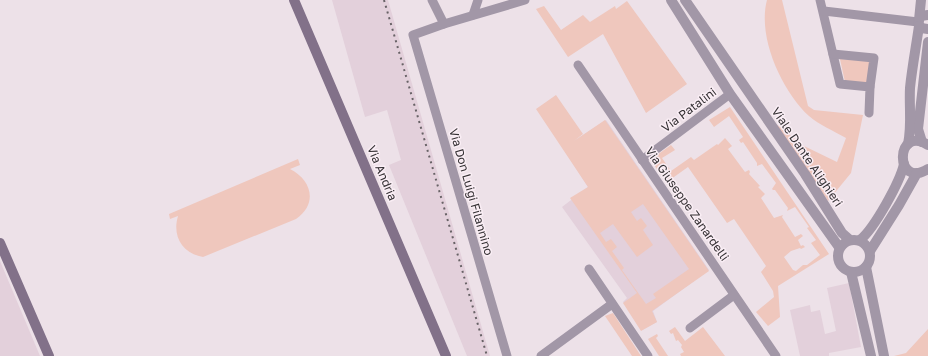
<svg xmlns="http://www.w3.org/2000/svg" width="928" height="356" viewBox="0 0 928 356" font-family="'Golos Text',sans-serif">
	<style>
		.built { fill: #e3d0db }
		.green { fill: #efc7bd; fill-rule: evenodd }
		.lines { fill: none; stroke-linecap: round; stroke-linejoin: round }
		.minor { stroke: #a297a7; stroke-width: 9 }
		.tertiary { stroke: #a297a7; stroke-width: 10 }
		.secondary { stroke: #827189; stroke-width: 10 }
		.rail { stroke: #686266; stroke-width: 2; stroke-dasharray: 2 4; stroke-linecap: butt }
		.labels { text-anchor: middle; stroke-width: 3; stroke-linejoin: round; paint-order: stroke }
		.street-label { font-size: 12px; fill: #343033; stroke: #faeef5 }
	</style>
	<rect width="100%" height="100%" fill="#ede1e8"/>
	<g class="built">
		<path d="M332 0H388L490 356H467L389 165 401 160 387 110 365 117Z"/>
		<path d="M606 120 709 270 653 311 657 322 642 330 623 302 627 298 562 207 588 187 563 148Z"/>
		<path d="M0 261 40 356H0Z"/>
		<path d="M849 283 861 347 829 353V356H800L790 310 810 305 811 312 820 310 825 334 836 331 827 288Z"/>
	</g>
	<g class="green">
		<path d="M767 0H782L808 106 814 110 863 115 851 173 828 201 776 124 804 146 837 162 846 138C834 131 819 125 809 116 782 91 757 37 767 0Z"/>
		<path d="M627 1 687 84 646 113 603 34 568 57 536 9 544 6 561 30 583 15 590 22 615 6 616 9Z"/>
		<path d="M840 59 871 61 869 84 845 82Z"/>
		<path d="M556 95 583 134 574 141 605 120 709 271 652 311 657 322 641 331 623 303 637 293 570 198 588 187 536 109ZM643 204 689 269 653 294 656 298 646 304 622 270 624 268 612 251 617 247 611 239 606 242 600 233 613 224 637 257 653 245 643 230 647 226 641 218 637 221 631 212Z"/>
		<path d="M730 107 829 254 778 286 780 317 768 326 756 312 774 297 773 291 761 272 766 266 734 219 727 223 688 167 667 182 650 160 671 145 675 150 662 158 671 171 691 157 694 160 717 144 718 145 725 138 732 146 728 149 745 172 749 170 750 172 749 174 760 186 758 187 765 194 761 198 774 218 783 215 782 217 795 237 801 234 803 236 798 240 801 246 803 245 805 247 801 249 800 248 791 251 784 257 793 270 796 271 803 265H807L820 255 811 243 816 240 807 228 809 227 795 207 787 211 788 208 775 190H773L772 189 776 183 762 164 757 166V163L743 142 741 143 739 140 743 137 729 116 714 127 709 120Z"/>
		<path d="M298 159 300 165 290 169C312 180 318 204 296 219L203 257C182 253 172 236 178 216L170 219 169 214Z"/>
		<path d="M613 313 641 356H632L605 316Z"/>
		<path d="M675 327 685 341 703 327 725 356H681L680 354 684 352 681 347 682 345 678 340 676 341 673 333 671 334 669 331Z"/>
		<path d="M928 329V356H894L906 353Z"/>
		<path d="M657 334 658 336 656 338 668 356H659L648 339Z"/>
	</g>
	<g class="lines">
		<g class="minor">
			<path d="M432 0 444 24"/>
			<path d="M820 0 840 84 870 87 869 113"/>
			<path d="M824 11 918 22"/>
			<path d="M473 15 478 0"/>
			<path d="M833 54 874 58 870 87"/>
			<path d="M578 65 776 356"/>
			<path d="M642 160 730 94"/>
			<path d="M589 269 648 356"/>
			<path d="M690 328 734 295"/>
			<path d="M507 356 413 35 444 24 525 0"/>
			<path d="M541 356 612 304"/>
		</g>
		<g class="tertiary">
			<path d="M671 0 730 94 839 247"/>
			<path d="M685 0 805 174 842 233 850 240"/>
			<path d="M928 15 921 16 918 22 921 28 928 29"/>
			<path d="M919 20 921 0"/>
			<path d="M922 142 918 129 928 42"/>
			<path d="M908 144C912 126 909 107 910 88 912 68 916 47 919 26"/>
			<path d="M928 145C895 124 894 190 928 169"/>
			<circle cx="854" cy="256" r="16"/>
			<path d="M860 240C874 229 900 182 904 164"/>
			<path d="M870 251 899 205 917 173"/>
			<path d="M866 267 884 356"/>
			<path d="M851 272 871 356"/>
		</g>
		<g class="secondary">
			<path d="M294 0 446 356"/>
			<path d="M0 243 49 356"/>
		</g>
		<path class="rail" d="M384 0 487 356"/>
	</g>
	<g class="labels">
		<g class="street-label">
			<text transform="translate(689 110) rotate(-37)" y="4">Via Patalini</text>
			<text transform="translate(807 157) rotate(56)" y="4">Viale Dante Alighieri</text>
			<text transform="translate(382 173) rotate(67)" y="4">Via Andria</text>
			<text transform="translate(471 192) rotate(74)" y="4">Via Don Luigi Filannino</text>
			<text transform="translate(687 204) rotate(55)" y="4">Via Giuseppe Zanardelli</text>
		</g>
	</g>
</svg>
